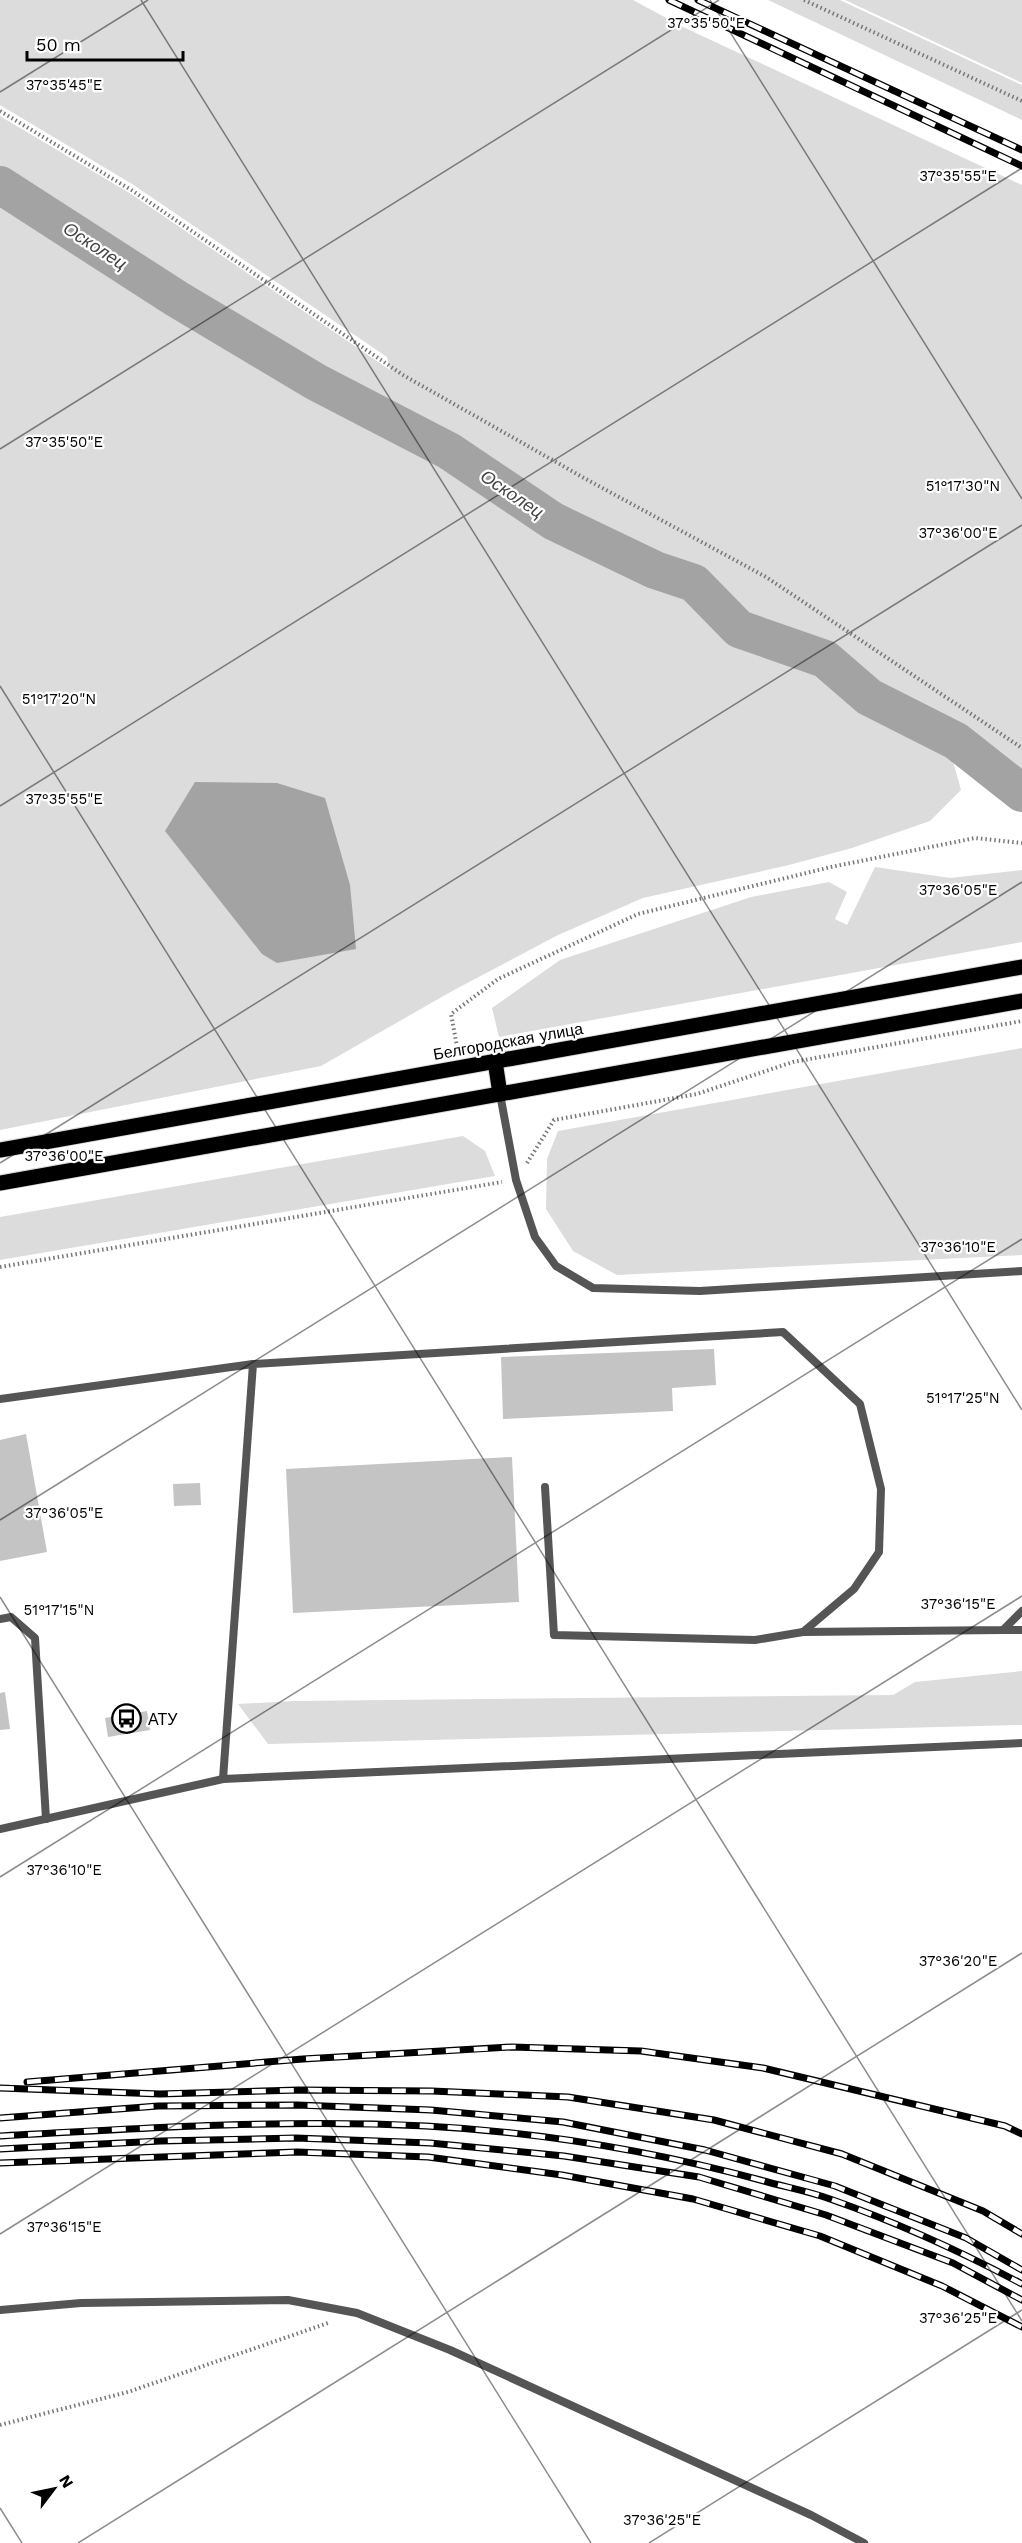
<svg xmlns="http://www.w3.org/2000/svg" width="1022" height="2543" viewBox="0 0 1022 2543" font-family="'Work Sans',sans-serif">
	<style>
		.green { fill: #dcdcdc }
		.water { fill: #a3a3a3 }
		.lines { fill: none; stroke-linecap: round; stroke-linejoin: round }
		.river { stroke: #a3a3a3; stroke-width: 38 }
		.building { fill: #c4c4c4 }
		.primary-casing { stroke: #dbdbdb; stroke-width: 17 }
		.path { stroke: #777; stroke-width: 4; stroke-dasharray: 1.5 3; stroke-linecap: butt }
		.lane { stroke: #555; stroke-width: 8 }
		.primary { stroke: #000; stroke-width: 15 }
		.rail-casing { stroke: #000; stroke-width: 7 }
		.rail { stroke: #fff; stroke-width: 4.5; stroke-dasharray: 14; stroke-linecap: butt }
		.ticks { fill: none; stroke: #000; stroke-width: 1.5; stroke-opacity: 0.45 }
		.labels { text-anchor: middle; stroke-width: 4.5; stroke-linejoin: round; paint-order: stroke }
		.street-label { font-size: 16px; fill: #000; stroke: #fff }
		.poi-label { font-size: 16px; fill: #000; stroke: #fff; text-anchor: start }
		.water-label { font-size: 18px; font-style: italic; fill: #444; stroke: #fff }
		.ticks-label { font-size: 15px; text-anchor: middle; fill: #000; stroke: #fff; stroke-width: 4.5; stroke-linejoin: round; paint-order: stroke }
	</style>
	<rect width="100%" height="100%" fill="#fff"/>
	<g class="green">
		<path d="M0 0H633L683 27 1022 185V787L957 736 871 693 838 659 744 626 701 578H692L555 517 452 447 319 377 53 216 0 179V116L131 194 390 370 387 357 132 184 0 105Z"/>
		<path d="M768 0H840L1022 85V120Z"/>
		<path d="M845 0H1022V83Z"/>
		<path d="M0 193 171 304 442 459 600 562 687 597 727 636 815 667 876 718 951 754 961 790 930 821 852 848 789 865 643 898 558 935 454 990 321 1066 0 1130Z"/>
		<path d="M875 867 950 878 1022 870V942L499 1037 492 1008 560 960 751 897 829 882 847 892 835 919 847 925Z"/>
		<path d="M1022 1048V1255L617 1275 573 1251 546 1209 547 1159 558 1131Z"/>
		<path d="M463 1136 485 1151 495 1176 0 1260V1217Z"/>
		<path d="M1022 1671V1725L268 1744 238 1704 294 1701 893 1695 915 1682Z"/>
	</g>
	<path class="water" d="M195 782 277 783 325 798 350 885 356 949 277 963 262 954 165 831Z"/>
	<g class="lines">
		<path class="river" d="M0 185 177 299 316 382 449 451 553 521 655 570 694 583 739 629 825 659 869 697 956 741 1022 793"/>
	</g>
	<g class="building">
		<path d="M714 1349 716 1385 672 1388 673 1411 503 1419 501 1357Z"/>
		<path d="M26 1434 47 1552 0 1561V1440Z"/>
		<path d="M512 1457 519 1602 293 1613 286 1469Z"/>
		<path d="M200 1483 201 1505 174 1506 173 1484Z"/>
		<path d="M5 1692 10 1729 0 1730V1693Z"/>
		<path d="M147 1711 150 1730 108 1737 105 1718Z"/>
	</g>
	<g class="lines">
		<defs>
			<g id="primary">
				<path d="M495 1061 500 1094"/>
				<path d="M0 1150 1022 967"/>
				<path d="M0 1183 1022 1001"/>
			</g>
		</defs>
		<use href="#primary" class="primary-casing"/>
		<g class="path">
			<path d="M804 0 1022 101"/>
			<path d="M0 111 133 191 403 375 584 478 766 577 1022 748"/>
			<path d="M458 1052 451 1014 498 979 638 914 831 867 975 838 1022 843"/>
			<path d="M527 1163 554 1120 697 1094 793 1062 1022 1021"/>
			<path d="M0 1267 502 1182"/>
			<path d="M0 2425 128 2392 328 2323"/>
		</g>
		<g class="lane">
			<path d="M500 1094 516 1180 535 1237 556 1266 593 1288 700 1291 1022 1271"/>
			<path d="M0 1399 253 1364"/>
			<path d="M0 1619 11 1617 35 1638 46 1819"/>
			<path d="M1003 1630H1022"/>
			<path d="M803 1632 1003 1630 1022 1611"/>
			<path d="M223 1779 253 1364 783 1332 860 1404 881 1489 879 1552 854 1589 803 1632 755 1640 554 1635 545 1487"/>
			<path d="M0 1829 223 1779 1022 1743"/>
			<path d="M0 2310 81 2303 288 2300 357 2313 450 2350 811 2515 864 2543"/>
		</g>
		<use href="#primary" class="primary"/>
		<defs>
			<g id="rail">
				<path d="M669 0 1022 166"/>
				<path d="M698 0 1022 150"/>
				<path d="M27 2082 303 2059 512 2047 641 2051 763 2068 1005 2126 1022 2134"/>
				<path d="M0 2088 160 2094 299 2090 432 2091 568 2097 714 2120 842 2154 983 2211 1022 2234"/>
				<path d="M0 2118 158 2106 297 2105 431 2110 563 2122 705 2150 835 2186 966 2238 1022 2270"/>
				<path d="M0 2136C142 2128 284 2119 426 2126 540 2132 654 2151 764 2181 785 2187 808 2191 830 2199 896 2222 960 2251 1022 2284"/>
				<path d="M0 2149 161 2141 296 2138 430 2143 564 2156 699 2177 826 2215 953 2263 1022 2300"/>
				<path d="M0 2163 297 2152 428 2157 562 2175 693 2199 820 2236 942 2286 1022 2327"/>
			</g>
		</defs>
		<use href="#rail" class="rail-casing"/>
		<use href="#rail" class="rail"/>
	</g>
	<path class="ticks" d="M141 0 1022 1410M710 0 1022 499M0 92 148 0M0 449 719 0M0 686 1022 2321M0 806 1022 168M0 1163 1022 525M0 1520 1022 882M0 1597 591 2543M0 1877 1022 1239M0 2234 1022 1596M0 2508 22 2543M78 2543 1022 1953M649 2543 1022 2310"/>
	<defs>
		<symbol id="bus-ring" viewBox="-11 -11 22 22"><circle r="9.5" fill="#fff" stroke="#000" stroke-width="1.5"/><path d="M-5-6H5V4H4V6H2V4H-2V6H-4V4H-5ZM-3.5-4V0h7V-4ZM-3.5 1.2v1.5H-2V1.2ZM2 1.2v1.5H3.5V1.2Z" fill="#000"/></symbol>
	</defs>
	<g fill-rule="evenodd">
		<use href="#bus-ring" x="110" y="1702" width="33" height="33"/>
	</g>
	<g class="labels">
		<g class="street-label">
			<text transform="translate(508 1041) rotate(-10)" y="6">Белгородская улица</text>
		</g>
		<g class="poi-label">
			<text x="148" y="1725">АТУ</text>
		</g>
		<g class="water-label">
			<text transform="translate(95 246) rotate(33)" y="6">Осколец</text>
			<text transform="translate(512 494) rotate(34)" y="6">Осколец</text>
		</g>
	</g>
	<g class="ticks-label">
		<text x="706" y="28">37°35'50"E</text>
		<text x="64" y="90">37°35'45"E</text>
		<text x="958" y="181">37°35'55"E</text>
		<text x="64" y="447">37°35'50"E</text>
		<text x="963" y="491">51°17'30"N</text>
		<text x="958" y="538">37°36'00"E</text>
		<text x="59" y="704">51°17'20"N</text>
		<text x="64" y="804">37°35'55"E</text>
		<text x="958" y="895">37°36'05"E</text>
		<text x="64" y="1161">37°36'00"E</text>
		<text x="958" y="1252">37°36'10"E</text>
		<text x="963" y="1403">51°17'25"N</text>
		<text x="64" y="1518">37°36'05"E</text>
		<text x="958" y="1609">37°36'15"E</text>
		<text x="59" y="1615">51°17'15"N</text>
		<text x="64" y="1875">37°36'10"E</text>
		<text x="958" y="1966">37°36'20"E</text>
		<text x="64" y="2232">37°36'15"E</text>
		<text x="958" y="2323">37°36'25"E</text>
		<text x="662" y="2525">37°36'25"E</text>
	</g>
	<g transform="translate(54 2489) rotate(58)" stroke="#ffffff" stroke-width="4.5" paint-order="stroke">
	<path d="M0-4.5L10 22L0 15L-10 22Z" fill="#000000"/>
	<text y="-9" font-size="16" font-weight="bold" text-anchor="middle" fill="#000000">N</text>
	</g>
	<path d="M27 51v9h156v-9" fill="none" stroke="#000000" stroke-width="3"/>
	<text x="36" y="51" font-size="18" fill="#000000" stroke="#ffffff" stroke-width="4.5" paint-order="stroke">50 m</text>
</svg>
